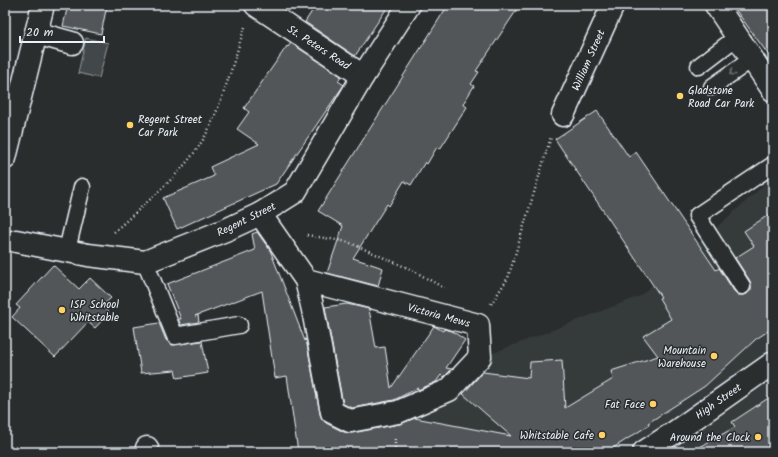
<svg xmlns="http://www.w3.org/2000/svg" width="778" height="457" viewBox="0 0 778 457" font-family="Kalam,sans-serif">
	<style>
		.built { fill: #363a3b }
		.green { fill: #424648; stroke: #959ca0 }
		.building { fill: #535759; stroke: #e8f1f8 }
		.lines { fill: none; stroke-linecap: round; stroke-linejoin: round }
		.service-casing { stroke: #e8f1f8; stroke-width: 19 }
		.pedestrian-casing { stroke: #e8f1f8; stroke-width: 25 }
		.minor-casing { stroke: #e8f1f8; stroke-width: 25 }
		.secondary-casing { stroke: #e8f1f8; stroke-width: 25 }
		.path { stroke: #e8f1f8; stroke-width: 2.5; stroke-dasharray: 1 3; stroke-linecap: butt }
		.service { stroke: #2a2d2e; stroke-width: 16 }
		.pedestrian { stroke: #2a2d2e; stroke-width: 22 }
		.minor { stroke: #2a2d2e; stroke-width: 22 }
		.secondary { stroke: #2a2d2e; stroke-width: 22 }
		.oneway { stroke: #6c7275 }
		.poi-dot { fill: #ffd166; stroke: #2a2d2e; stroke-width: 1.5 }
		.labels { text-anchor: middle; stroke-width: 3; stroke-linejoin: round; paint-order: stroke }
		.street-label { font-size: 11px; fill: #e8f1f8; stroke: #2a2d2e }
		.poi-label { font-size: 11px; fill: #e8f1f8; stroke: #2a2d2e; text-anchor: end }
	</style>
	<rect width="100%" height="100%" fill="#2a2d2e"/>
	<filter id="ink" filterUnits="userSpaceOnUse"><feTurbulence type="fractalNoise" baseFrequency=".025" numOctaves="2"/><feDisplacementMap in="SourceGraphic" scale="8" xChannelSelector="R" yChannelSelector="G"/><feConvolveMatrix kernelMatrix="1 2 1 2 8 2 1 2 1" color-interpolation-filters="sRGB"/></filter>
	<g filter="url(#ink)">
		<path class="built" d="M773 177V452H301L345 409 470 362 640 296Z"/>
		<path class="green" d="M86 38 108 43 99 78 78 73Z"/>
		<g class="building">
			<path d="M68 5H107L101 34 63 26Z"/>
			<path d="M316 5H389L355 56 305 22Z"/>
			<path d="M448 5H520L476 71 479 72 471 84 474 86 463 104 467 107 440 149 437 147 427 164 425 162 411 185 404 181 389 206 387 204 353 258 383 268 378 286 327 273 343 226 318 211Z"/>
			<path d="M732 5H773V61Z"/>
			<path d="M291 43 341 76 338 81 344 85 339 92 276 184 177 229 163 198 214 176 210 167 259 144 237 129 249 112 244 108 287 46 288 47Z"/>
			<path d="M597 111 629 157 636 152 716 270 719 268 734 291 738 295H743L747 294 751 290V286L750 281 735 258 754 246 744 231 773 212V328L756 339 705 386 648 423 649 425 607 452H298L287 376 275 378 262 291 195 316 198 315 199 322 181 325 178 319H181L167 284 255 250 252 234 257 232 270 250 305 341 306 339 320 414 322 419 326 423 344 432 352 433 400 424 415 418 511 436 463 394 483 372 529 378 530 362 562 360 565 408 613 379 611 371 658 356 643 336 671 319 659 298 661 297 555 139Z"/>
			<path d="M53 265 79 289 90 278 111 298 102 306 109 313 95 328 88 322 55 357 12 317 20 308 16 305Z"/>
			<path d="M347 304 369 309 376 348 385 347 391 388 434 326 443 331 444 329 452 331 465 340 446 368 452 369 444 377 441 375 436 382 418 390V388L394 400 352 408 343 404 325 307Z"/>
			<path d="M159 323 166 340 172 345 202 341 208 373 177 378 175 370 141 373 134 327Z"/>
			<path d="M773 395V452H691L735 427 732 422Z"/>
		</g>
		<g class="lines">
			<defs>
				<g id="service">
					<path d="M699 66 737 37"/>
					<path d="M712 87 752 59"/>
					<path d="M67 250 82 187"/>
					<path d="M145 262 175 336 239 325"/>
					<path d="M742 286 697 216 773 165"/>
				</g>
				<path id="pedestrian" d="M5 158 36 33"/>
				<g id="minor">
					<path d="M43 5 36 33 72 43"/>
					<path d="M256 5 363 76"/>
					<path d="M716 5 773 90"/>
					<path d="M563 115 613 5"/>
					<path d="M260 214 306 280 313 310 332 412 350 421 398 412 449 390 480 357 478 325 306 280"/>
					<path d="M16 241 88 255 145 262 228 229 260 214 295 192 363 76 409 5"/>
					<path d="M147 448V452"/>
				</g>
				<path id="secondary" d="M644 452 675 432 773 363"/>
			</defs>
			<use href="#service" class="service-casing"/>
			<use href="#pedestrian" class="pedestrian-casing"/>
			<use href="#minor" class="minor-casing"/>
			<use href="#secondary" class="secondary-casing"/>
			<g class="path">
				<path d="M114 232C145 203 182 175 204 138 222 106 233 62 245 27"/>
				<path d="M307 235 348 242 412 270 444 288"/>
				<path d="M491 304 508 278 551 137"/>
				<path d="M395 452V439"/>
			</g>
			<use href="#service" class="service"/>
			<use href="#pedestrian" class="pedestrian"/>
			<use href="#minor" class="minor"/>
			<use href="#secondary" class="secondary"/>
		</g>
		<defs><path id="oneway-chevron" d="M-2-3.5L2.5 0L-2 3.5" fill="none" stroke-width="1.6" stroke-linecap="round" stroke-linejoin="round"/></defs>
		<use class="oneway" href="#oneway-chevron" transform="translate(732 73) rotate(144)"/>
	</g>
	<g class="poi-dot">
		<circle cx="680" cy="96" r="4"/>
		<circle cx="130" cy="125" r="4"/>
		<circle cx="62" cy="310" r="4"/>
		<circle cx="714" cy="356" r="4"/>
		<circle cx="653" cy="404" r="4"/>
		<circle cx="602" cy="435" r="4"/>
		<circle cx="758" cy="437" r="4"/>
	</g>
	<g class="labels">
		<g class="street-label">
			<text transform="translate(319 47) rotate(33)" y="4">St. Peters Road</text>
			<text transform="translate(588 60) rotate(-66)" y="4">William Street</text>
			<text transform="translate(246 219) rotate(-26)" y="4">Regent Street</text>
			<text transform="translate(439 315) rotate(15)" y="4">Victoria Mews</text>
			<text transform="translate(718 401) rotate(-35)" y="4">High Street</text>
		</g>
		<g class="poi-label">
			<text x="688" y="94" text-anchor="start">Gladstone<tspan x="688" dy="13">Road Car Park</tspan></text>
			<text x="138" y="123" text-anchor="start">Regent Street<tspan x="138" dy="13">Car Park</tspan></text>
			<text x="70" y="308" text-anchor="start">ISP School<tspan x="70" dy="13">Whitstable</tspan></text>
			<text x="706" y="354">Mountain<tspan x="706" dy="13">Warehouse</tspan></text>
			<text x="645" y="408">Fat Face</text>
			<text x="594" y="439">Whitstable Cafe</text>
			<text x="750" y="441">Around the Clock</text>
		</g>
	</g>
	<rect width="778" height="457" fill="none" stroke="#2a2d2e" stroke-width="20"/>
	<rect x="10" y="10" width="758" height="437" fill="none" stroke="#e8f1f8" stroke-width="1.5" filter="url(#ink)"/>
	<path d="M20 36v6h84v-6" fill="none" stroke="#e8f1f8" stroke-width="2"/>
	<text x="26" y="36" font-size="12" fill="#e8f1f8" stroke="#2a2d2e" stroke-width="3" paint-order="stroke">20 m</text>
</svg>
